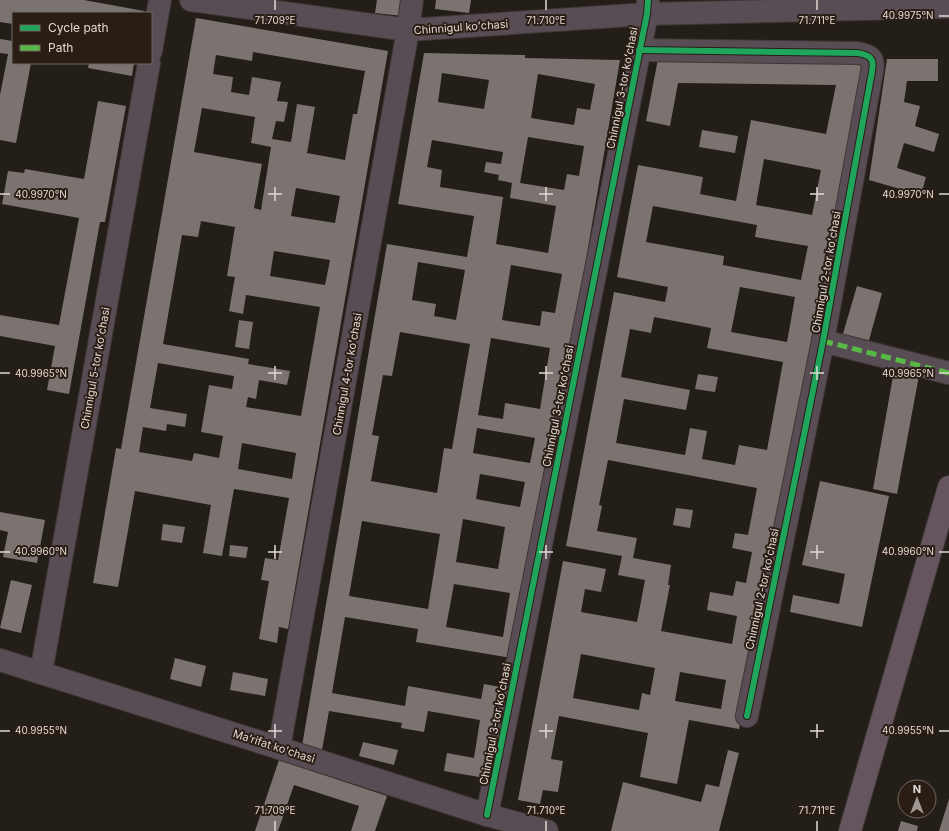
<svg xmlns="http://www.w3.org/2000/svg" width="949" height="831" viewBox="0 0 949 831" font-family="Inter,sans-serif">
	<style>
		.building { fill: #7a7370; fill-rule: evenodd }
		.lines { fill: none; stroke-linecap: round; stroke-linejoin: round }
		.minor-casing { stroke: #3e3834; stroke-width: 24 }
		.major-casing { stroke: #3e3834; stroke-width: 24 }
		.minor { stroke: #594d55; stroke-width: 22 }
		.major { stroke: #64555f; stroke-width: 22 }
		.quiet { stroke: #58b947; stroke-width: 5; stroke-dasharray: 10 5; stroke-linecap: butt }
		.cycleway-casing { stroke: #291d14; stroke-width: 8 }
		.cycleway { stroke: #20a55d; stroke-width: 6 }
		.ticks { fill: none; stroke: #e1d9d3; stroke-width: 1.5 }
		.labels { text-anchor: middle; stroke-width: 4; stroke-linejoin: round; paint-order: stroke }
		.street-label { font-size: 11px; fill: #e1d9d3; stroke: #291d14 }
		.ticks-label { font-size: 10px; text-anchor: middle; fill: #e1d9d3; stroke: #291d14; stroke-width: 4; stroke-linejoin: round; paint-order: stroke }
	</style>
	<rect width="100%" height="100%" fill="#241e19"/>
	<g class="building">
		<path d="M0 0H84L144 11 143 13H13V24L0 22Z"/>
		<path d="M377 0H405L403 16 375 13Z"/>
		<path d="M436 0H471L469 13 435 9Z"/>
		<path d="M196 18 388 51 288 629 279 627 277 643 259 639 269 581 261 580 265 558 278 560 289 498 234 489 222 556 203 553 211 505 135 491 118 587 93 583 116 448 121 449ZM253 52 365 71 357 114H353L345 160 307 153 315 107 297 104 291 142 272 139 276 121 284 122 288 102 277 101 281 82 252 77 249 95 231 92 233 77 213 74 216 55 252 61ZM202 108 255 117 251 143 271 147 261 210 254 208 262 164 194 152ZM296 188 340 196 335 223 291 216ZM201 221 235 227 227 276 235 277 229 311 243 314 246 295 320 307 301 416 246 407 248 397 256 399 259 380 287 385 290 371 248 364 249 359 163 344 182 235 198 237ZM274 251 330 260 325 285 270 276ZM158 363 234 376 232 389 209 385 201 432 223 436 219 458 194 453 192 461 139 452 143 427 166 431 167 424 185 427 187 414 150 408ZM242 443 296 453 292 479 238 469Z"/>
		<path d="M0 39 13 41V63H31L16 143 0 140V95L8 54 0 53Z"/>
		<path d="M424 53 525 55V58L620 60 518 659 416 642 418 629 345 617 332 693 405 706 408 686 481 699 484 684 506 688 491 779 444 771 447 753 474 758 480 720 428 711 424 732 401 728 402 723 329 711 322 750 302 746 387 244 467 257 474 216 398 204ZM442 73 489 80 484 109 438 102ZM538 74 595 84 590 110 577 108 574 125 531 118ZM528 137 584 146 579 176 567 174 564 190 520 183ZM432 140 503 152 501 164 486 162 484 172 499 175 498 180 512 183 510 198 556 206 548 253 496 244 503 197 440 187 442 170 427 167ZM418 262 465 270 456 320 434 316 436 304 412 300ZM511 265 562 274 555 313 542 311 540 326 502 320ZM400 332 470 344 452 449 444 448 437 493 371 481 379 436 372 435 383 375 392 376ZM491 338 550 348 540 409 505 403 503 419 478 415ZM477 428 535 438 530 463 473 453ZM480 474 525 482 520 507 476 499ZM463 519 505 527 498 569 456 562ZM362 521 440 534 428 609 349 596ZM454 584 510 593 503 637 446 627Z"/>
		<path d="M658 59 864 61 739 729 689 720 677 784 640 777 648 733 559 716 551 759 563 761 558 792 543 790 540 804 518 800 563 561 606 569 601 592 585 589 581 612 637 622 645 580 618 575 622 556 566 546 614 292 665 302 668 287 617 277 638 165 703 177 700 194 736 201 751 120 826 134 836 85 678 83 670 126 646 121ZM764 159 821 170 812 215 756 205ZM653 206 757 225 755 237 808 246 801 280 723 265 724 256 646 242ZM740 287 795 297 787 342 731 332ZM654 317 711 328 707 348 783 362 767 450 739 445 735 465 702 459 707 431 690 428 685 455 616 443 624 399 686 410 690 390 621 377 630 329 651 333ZM608 460 757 488 748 535 735 533 732 548 752 552 746 583 736 581 733 596 710 592 707 610 737 616 732 644 661 631 670 585H668L671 565 633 558 637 538 597 531 602 506 599 505ZM581 654 655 668 650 695 642 693 639 710 573 698ZM680 672 726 680 721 709 675 701Z"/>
		<path d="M887 59H938V81H907L904 102 920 106 915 126 939 134 934 152 904 143 897 168 926 177 921 195 869 180Z"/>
		<path d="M89 63H134L132 76 88 68Z"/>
		<path d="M98 101 126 106 105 222H100L69 394 47 390 55 346 0 336V315L59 325 79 218 2 204 8 171 24 173 25 169 84 179Z"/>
		<path d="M702 130 738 136 735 153 699 147Z"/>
		<path d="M857 286 882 293 868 344 842 337Z"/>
		<path d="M239 320 253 322 249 349 235 347Z"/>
		<path d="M895 365 920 370 897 494 873 489Z"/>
		<path d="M698 374 718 377 715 392 695 389Z"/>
		<path d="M820 481 889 496 862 627 790 612 793 595 839 604 845 574 802 565Z"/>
		<path d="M676 508 693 510 690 528 673 525Z"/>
		<path d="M0 512 45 520 37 563 3 557 8 532 0 530Z"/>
		<path d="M163 524 185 527 182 543 161 540Z"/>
		<path d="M230 545 248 547 246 558 229 556Z"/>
		<path d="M11 580 32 585 21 633 0 628Z"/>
		<path d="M175 658 206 666 201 687 170 679Z"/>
		<path d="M233 672 268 679 265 696 230 690Z"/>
		<path d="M363 742 398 750 394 765 359 756Z"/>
		<path d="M728 750 739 753 719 831H611L623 782 701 802 706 784 719 787Z"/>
		<path d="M279 760 387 796 375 831H351L359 806 294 785 278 831H255Z"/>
		<path d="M949 799V831H939Z"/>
		<path d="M901 821 918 826 917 831H898Z"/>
	</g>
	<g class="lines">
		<defs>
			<g id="minor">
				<path d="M191 0 408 30 647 14 949 7"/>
				<path d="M639 50 858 53C875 56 874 62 871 77L823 341 747 716"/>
				<path d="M151 51 160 0"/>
				<path d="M823 341 949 373"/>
				<path d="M0 660 279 748 487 815 547 831"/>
				<path d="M41 673 149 63"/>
				<path d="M279 748 408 30 412 0"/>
				<path d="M487 815 647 14 648 0"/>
			</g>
			<path id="major" d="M850 831 949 487"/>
		</defs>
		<use href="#minor" class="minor-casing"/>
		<use href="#major" class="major-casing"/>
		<use href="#minor" class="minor"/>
		<use href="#major" class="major"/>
		<path class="quiet" d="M823 341 949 373"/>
		<defs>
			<g id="cycleway">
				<path d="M639 50 858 53C875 56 874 62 871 77L823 341 747 716"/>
				<path d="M487 815 647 14 648 0"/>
			</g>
		</defs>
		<use href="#cycleway" class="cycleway-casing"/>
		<use href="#cycleway" class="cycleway"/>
	</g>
	<path class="ticks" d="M275 0V10M546 0V10M817 0V10M939 16H949M275 187V201M546 187V201M817 187V201M0 194H10M268 194H282M539 194H553M810 194H824M939 194H949M275 366V380M546 366V380M817 366V380M0 373H10M268 373H282M539 373H553M810 373H824M939 373H949M275 545V559M546 545V559M817 545V559M0 552H10M268 552H282M539 552H553M810 552H824M939 552H949M275 724V738M546 724V738M817 724V738M0 731H10M268 731H282M539 731H553M810 731H824M939 731H949M275 821V831M546 821V831M817 821V831"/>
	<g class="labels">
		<g class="street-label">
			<text transform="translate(461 27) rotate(-4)" y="4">Chinnigul koʻchasi</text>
			<text transform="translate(622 88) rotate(-79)" y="4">Chinnigul 3-tor koʻchasi</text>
			<text transform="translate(826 272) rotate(-80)" y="4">Chinnigul 2-tor koʻchasi</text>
			<text transform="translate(95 368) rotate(-80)" y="4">Chinnigul 5-tor koʻchasi</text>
			<text transform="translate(347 374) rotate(-80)" y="4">Chinnigul 4-tor koʻchasi</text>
			<text transform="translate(558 406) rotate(-79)" y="4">Chinnigul 3-tor koʻchasi</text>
			<text transform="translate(762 589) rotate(-78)" y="4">Chinnigul 2-tor koʻchasi</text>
			<text transform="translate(495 724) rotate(-79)" y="4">Chinnigul 3-tor koʻchasi</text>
			<text transform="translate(274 746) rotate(18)" y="4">Maʼrifat ko'chasi</text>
		</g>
	</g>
	<g class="ticks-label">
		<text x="908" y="19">40.9975°N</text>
		<text x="275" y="24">71.709°E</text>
		<text x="546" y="24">71.710°E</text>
		<text x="817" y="24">71.711°E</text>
		<text x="41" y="198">40.9970°N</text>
		<text x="908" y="198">40.9970°N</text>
		<text x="41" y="377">40.9965°N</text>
		<text x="908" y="377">40.9965°N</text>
		<text x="41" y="555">40.9960°N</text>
		<text x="908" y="555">40.9960°N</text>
		<text x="41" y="734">40.9955°N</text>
		<text x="908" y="734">40.9955°N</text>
		<text x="275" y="814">71.709°E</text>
		<text x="546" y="814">71.710°E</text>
		<text x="817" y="814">71.711°E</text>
	</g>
	<rect x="12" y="12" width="140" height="52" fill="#291d14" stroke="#736860"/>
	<rect x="20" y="25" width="20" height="6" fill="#20a55d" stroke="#736860"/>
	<text x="48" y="32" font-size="12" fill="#e1d9d3">Cycle path</text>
	<rect x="20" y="45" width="20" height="6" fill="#58b947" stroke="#736860"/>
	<text x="48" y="52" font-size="12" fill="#e1d9d3">Path</text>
	<g transform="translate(917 799)"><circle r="19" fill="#291d14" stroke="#736860"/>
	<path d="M0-3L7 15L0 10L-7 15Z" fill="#9f9892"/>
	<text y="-6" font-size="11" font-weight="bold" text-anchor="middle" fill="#e1d9d3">N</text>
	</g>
</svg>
